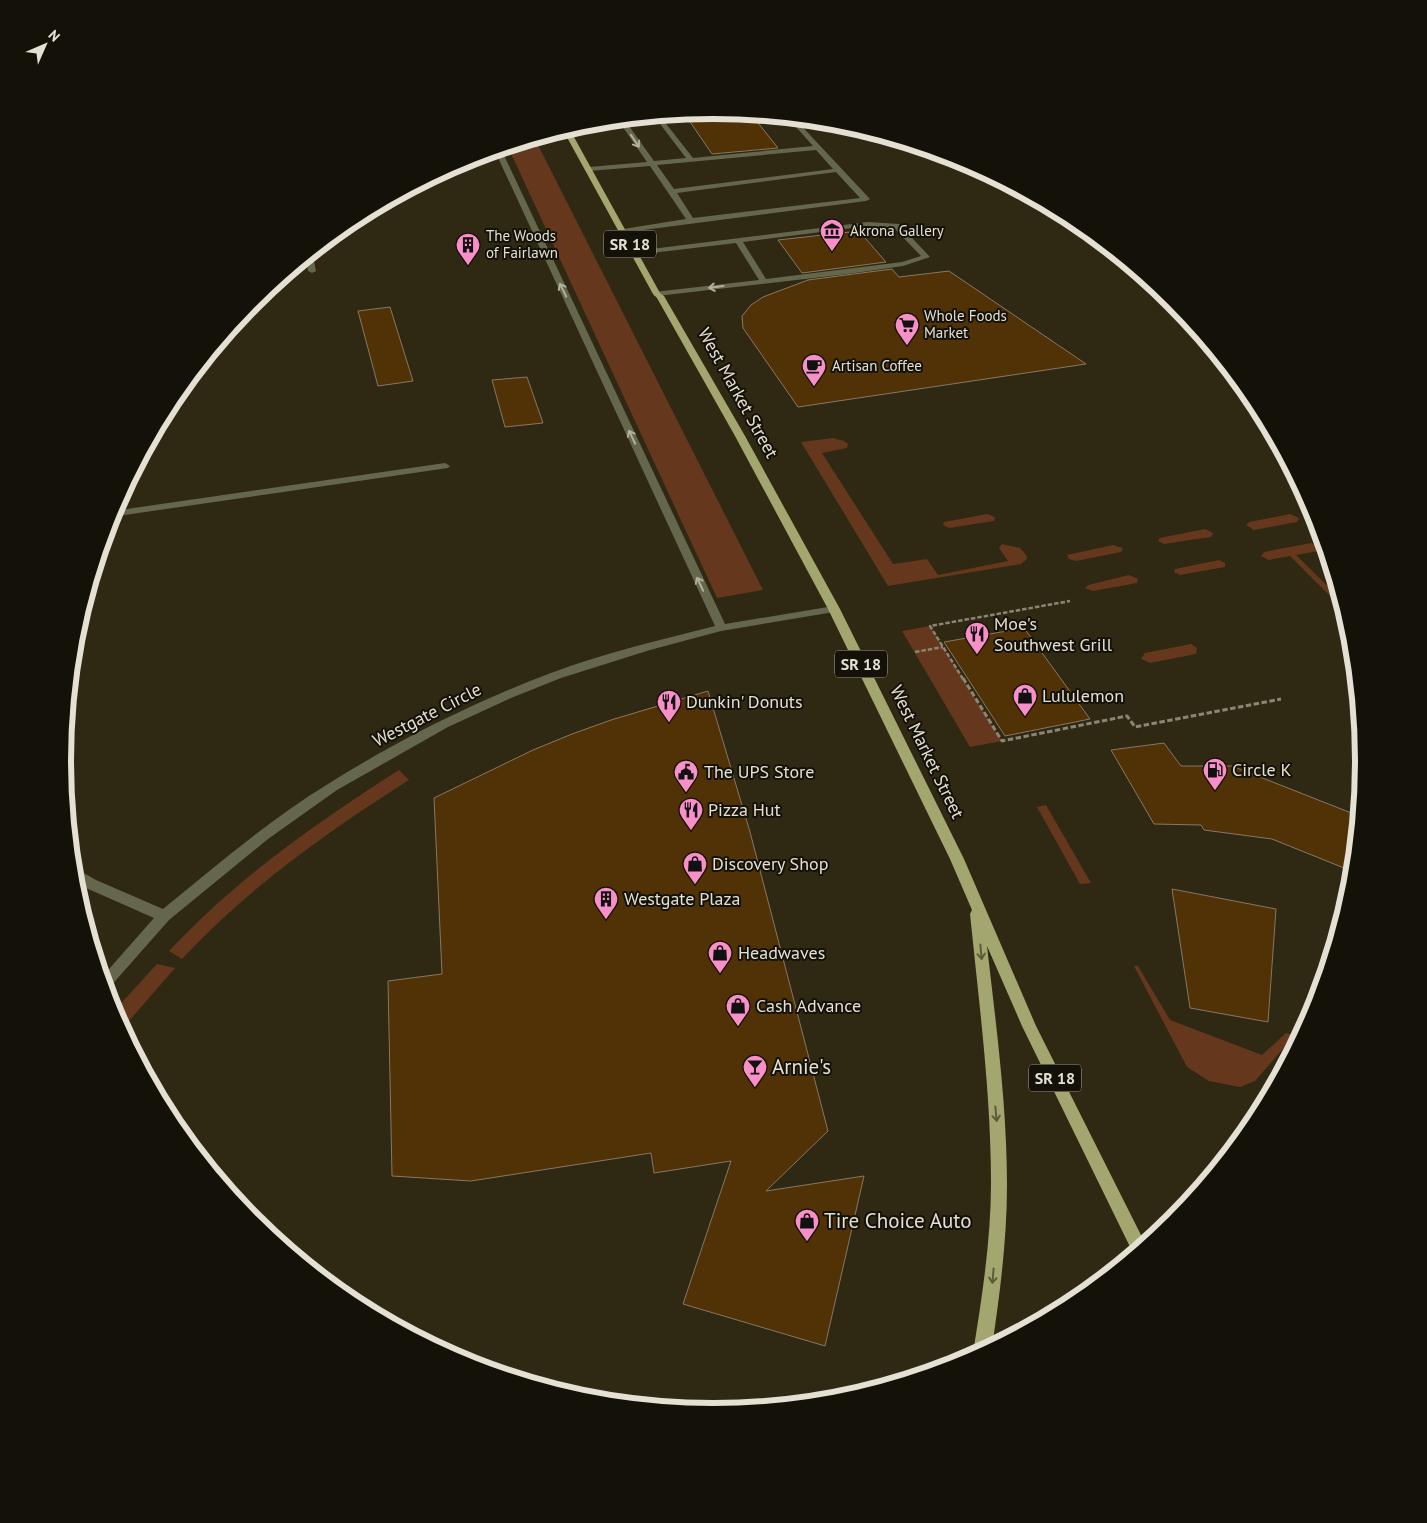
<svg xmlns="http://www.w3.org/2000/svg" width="1427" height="1523" viewBox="0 0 1427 1523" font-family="'PT Sans',sans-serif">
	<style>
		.green { fill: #65371c }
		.building { fill: #513206; stroke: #887764 }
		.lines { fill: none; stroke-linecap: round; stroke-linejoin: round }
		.path-far1 { stroke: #8b8574; stroke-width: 2.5; stroke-dasharray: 4.5 2; stroke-linecap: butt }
		.path { stroke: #8b8574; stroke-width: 3; stroke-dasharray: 5.5 2.5; stroke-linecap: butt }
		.minor { fill: #65674d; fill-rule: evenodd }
		.major { fill: #a3a66e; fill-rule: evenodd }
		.oneway { stroke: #b1b09d }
		.oneway2 { stroke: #5c5c3b }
		.labels { text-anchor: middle; stroke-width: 4; stroke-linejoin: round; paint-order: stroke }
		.far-poi-label { font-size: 15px; fill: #e4e0d3; stroke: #141108; text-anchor: start }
		.shield { fill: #141108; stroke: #a6a296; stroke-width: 1 }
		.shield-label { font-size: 16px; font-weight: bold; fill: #e4e0d3 }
		.street-label { font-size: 18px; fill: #e4e0d3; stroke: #141108 }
		.poi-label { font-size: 18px; fill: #e4e0d3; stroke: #141108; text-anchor: start }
		.near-poi-label { font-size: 21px; fill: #e4e0d3; stroke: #141108; text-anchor: start }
		.rim { fill: none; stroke: #e4e0d3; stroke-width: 6 }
	</style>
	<rect width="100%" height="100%" fill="#2f2813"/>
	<g class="green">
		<path d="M535 139 763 590 717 598 508 147Z"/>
		<path d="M833 438 844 441 848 444 847 448 822 453 893 564 927 559 938 575 1008 561 999 548 1002 544 1020 548 1027 556 1026 560 1021 564 888 586 801 442Z"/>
		<path d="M987 514 995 517 994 521 949 528 943 525 944 522Z"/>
		<path d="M1290 514 1299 518 1297 522 1254 530 1246 525 1249 522Z"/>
		<path d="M1205 529 1213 533 1211 537 1164 544 1158 541 1160 538Z"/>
		<path d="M1311 543 1317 546 1318 551 1296 555 1341 599 1345 611 1290 556 1269 560 1261 556 1264 552Z"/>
		<path d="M1113 545 1123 548 1121 552 1076 561 1069 559 1067 555Z"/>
		<path d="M1219 560 1225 563V567L1180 575 1174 572 1175 569Z"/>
		<path d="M1129 575 1138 579 1137 583 1093 591 1085 588 1088 585Z"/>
		<path d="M930 626 1002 741 970 747 902 631Z"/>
		<path d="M1191 644 1197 648 1196 654 1150 663 1141 659 1145 653Z"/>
		<path d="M399 770 409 780C327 832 248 888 182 959L169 951C236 879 316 823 399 770Z"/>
		<path d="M1046 805 1091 883 1080 884 1037 807Z"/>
		<path d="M157 964 175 968 122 1029 113 1012Z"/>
		<path d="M1134 966H1138L1170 1020 1262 1055 1286 1033 1295 1035 1255 1081 1240 1087 1209 1081 1187 1067Z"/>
	</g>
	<g class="building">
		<path d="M714 110 751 114 778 148 712 154 684 113Z"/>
		<path d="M859 231 886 262 802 273 778 240Z"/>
		<path d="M892 269 899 277 949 271 1086 364 798 407 743 328 742 316 751 305 763 297 808 280Z"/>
		<path d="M390 307 413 381 378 386 358 311Z"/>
		<path d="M527 377 543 423 505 427 492 380Z"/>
		<path d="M1024 628 1090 719 1005 736 944 642Z"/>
		<path d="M708 691 750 832 828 1131 766 1191 864 1176 825 1346 683 1304 731 1161 654 1173 651 1153 471 1181 392 1176 388 981 442 974 434 798 533 750 572 734 611 720Z"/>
		<path d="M1164 743 1181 766H1232L1359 816 1354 872 1272 839 1204 830 1201 825 1154 824 1111 750Z"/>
		<path d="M1172 889 1276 909 1268 1022 1190 1008Z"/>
	</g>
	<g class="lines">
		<g class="path-far1">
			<path d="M915 652 943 647"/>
			<path d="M963 679 930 626 1070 601"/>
		</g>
		<path class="path" d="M963 678 1002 741 1127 716 1135 727 1281 699"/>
		<g class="minor">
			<path d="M654 116H660L693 158 813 146 788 118 795 119 870 199 866 201 620 233 619 231 623 229 686 219 650 166 589 171 585 169 589 167 647 162 618 120 624 119 654 161 686 158ZM816 150 833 169 674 189 657 165ZM836 172 860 198 693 218 677 193Z"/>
			<path d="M501 149 725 624 834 606 840 609 834 612 721 631 650 650 561 678 511 698 448 727 337 790 268 839 169 920 109 988 106 989 102 977 154 918 86 888 74 879 73 867 96 880 163 909C216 866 269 820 328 784 398 740 474 702 551 673 604 653 660 640 715 626L495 151Z"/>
			<path d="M868 222 899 224 930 257 903 266 848 274 657 296H654V292L759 280 736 243 635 255 631 253 635 251ZM868 226 894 228 921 256 902 262 766 279 743 242Z"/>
			<path d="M311 254 313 256 316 271 312 273 308 271 306 258Z"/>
			<path d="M445 463 450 466 448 468 111 517 113 511Z"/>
		</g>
		<path class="major" d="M569 128 660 293 664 296 745 436 840 609 964 859 1036 1026 1146 1245 1134 1255 1022 1026 987 946C996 1025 1007 1105 1007 1185 1007 1239 1000 1293 992 1347L975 1357 973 1353C982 1297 991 1240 991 1183 991 1093 979 1003 970 914L972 910 950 859 828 609 735 436 657 298 653 294 563 130Z"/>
	</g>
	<defs><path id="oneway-shaft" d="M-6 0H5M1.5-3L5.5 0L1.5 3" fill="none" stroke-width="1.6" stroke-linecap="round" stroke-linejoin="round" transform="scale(1.25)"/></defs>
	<g class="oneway">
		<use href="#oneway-shaft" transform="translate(635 141) rotate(56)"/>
		<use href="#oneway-shaft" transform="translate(716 287) rotate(173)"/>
		<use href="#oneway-shaft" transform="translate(563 290) rotate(-116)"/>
		<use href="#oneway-shaft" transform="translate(632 437) rotate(-115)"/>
		<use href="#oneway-shaft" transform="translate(700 584) rotate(-115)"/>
	</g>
	<g class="oneway2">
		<use href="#oneway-shaft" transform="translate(981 952) rotate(85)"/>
		<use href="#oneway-shaft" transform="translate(996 1114) rotate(85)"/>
		<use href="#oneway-shaft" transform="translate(993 1276) rotate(95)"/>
	</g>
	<defs>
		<symbol id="museum-pin" viewBox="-11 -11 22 30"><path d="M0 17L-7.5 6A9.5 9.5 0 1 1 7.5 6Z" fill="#f98fc9" stroke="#141108"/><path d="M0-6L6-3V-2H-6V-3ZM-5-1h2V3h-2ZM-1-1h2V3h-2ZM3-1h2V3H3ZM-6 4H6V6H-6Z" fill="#111"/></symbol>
		<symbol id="building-pin" viewBox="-11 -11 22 30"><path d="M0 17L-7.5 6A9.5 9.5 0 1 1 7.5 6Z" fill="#f98fc9" stroke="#141108"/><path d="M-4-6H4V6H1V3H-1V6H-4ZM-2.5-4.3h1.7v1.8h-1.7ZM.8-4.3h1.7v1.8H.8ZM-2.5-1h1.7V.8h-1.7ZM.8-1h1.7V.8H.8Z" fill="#111"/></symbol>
		<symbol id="supermarket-pin" viewBox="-11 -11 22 30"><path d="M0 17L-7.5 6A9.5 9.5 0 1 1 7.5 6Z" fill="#f98fc9" stroke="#141108"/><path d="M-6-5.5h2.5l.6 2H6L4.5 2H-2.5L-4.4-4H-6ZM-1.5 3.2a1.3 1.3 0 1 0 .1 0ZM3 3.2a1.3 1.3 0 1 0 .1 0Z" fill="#111"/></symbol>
		<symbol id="cafe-pin" viewBox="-11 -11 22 30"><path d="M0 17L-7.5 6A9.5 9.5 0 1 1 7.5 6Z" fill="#f98fc9" stroke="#141108"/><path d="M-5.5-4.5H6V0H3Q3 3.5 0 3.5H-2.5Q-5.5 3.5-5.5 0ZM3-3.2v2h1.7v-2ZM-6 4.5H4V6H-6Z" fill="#111"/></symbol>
		<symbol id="restaurant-pin" viewBox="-11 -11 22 30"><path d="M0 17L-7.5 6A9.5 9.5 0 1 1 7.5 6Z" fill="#f98fc9" stroke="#141108"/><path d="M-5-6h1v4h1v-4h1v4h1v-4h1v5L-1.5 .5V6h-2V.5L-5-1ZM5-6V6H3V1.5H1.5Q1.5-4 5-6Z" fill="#111"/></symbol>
		<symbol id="shop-pin" viewBox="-11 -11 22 30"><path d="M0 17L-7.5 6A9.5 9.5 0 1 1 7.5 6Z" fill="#f98fc9" stroke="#141108"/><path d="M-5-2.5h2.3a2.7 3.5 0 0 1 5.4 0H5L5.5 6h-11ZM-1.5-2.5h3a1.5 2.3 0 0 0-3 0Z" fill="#111"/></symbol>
		<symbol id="fuel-pin" viewBox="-11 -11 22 30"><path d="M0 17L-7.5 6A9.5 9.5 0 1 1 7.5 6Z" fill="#f98fc9" stroke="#141108"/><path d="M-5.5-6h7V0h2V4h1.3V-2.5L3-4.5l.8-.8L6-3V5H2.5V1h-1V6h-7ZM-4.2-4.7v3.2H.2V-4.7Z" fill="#111"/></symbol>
		<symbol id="civic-pin" viewBox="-11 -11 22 30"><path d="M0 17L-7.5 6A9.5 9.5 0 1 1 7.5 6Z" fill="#f98fc9" stroke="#141108"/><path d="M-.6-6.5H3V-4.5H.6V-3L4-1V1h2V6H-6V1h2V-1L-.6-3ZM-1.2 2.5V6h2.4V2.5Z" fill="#111"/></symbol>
		<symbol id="bar-pin" viewBox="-11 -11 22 30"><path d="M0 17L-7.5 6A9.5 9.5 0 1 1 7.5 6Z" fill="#f98fc9" stroke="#141108"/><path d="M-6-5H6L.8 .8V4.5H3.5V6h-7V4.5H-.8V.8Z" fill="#111"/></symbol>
	</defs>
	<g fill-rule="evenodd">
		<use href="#museum-pin" x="818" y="217" width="28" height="38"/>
		<use href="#building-pin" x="454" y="231" width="28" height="38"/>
		<use href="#supermarket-pin" x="893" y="311" width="28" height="38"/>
		<use href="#cafe-pin" x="800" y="352" width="28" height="38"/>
		<use href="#restaurant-pin" x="963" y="620" width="28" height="38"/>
		<use href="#shop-pin" x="1011" y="682" width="28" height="38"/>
		<use href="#restaurant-pin" x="655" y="688" width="28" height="38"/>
		<use href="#fuel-pin" x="1201" y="756" width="28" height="38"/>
		<use href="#civic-pin" x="672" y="758" width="28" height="38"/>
		<use href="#restaurant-pin" x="677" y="796" width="28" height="38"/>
		<use href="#shop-pin" x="681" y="850" width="28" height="38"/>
		<use href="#building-pin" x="592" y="885" width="28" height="38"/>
		<use href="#shop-pin" x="706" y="939" width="28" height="38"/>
		<use href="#shop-pin" x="724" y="992" width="28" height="38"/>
		<use href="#bar-pin" x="741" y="1053" width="28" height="38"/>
		<use href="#shop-pin" x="793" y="1207" width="28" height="38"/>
	</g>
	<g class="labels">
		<g class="far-poi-label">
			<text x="850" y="236">Akrona Gallery</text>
			<text x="486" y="241">The Woods<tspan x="486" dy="17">of Fairlawn</tspan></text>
			<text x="924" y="321">Whole Foods<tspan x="924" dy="17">Market</tspan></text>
			<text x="832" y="371">Artisan Coffee</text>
		</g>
		<g class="shield">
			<rect x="604" y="230.5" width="52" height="27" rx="4"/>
			<rect x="835" y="650.5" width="52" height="27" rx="4"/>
			<rect x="1029" y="1064.5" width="52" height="27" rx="4"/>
		</g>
		<g class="shield-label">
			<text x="630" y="250">SR 18</text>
			<text x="861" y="670">SR 18</text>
			<text x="1055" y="1084">SR 18</text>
		</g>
		<g class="street-label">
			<text transform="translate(738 393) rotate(61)" y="6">West Market Street</text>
			<text transform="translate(427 715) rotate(-27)" y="6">Westgate Circle</text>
			<text transform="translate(927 752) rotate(64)" y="6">West Market Street</text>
		</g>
		<g class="poi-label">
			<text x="994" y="630">Moe's<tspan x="994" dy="21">Southwest Grill</tspan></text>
			<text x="1042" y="702">Lululemon</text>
			<text x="686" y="708">Dunkin' Donuts</text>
			<text x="1232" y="776">Circle K</text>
			<text x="704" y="778">The UPS Store</text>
			<text x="708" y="816">Pizza Hut</text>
			<text x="712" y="870">Discovery Shop</text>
			<text x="624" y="905">Westgate Plaza</text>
			<text x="738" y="959">Headwaves</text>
			<text x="756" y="1012">Cash Advance</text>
		</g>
		<g class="near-poi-label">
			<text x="772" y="1074">Arnie's</text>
			<text x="824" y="1228">Tire Choice Auto</text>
		</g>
	</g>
	<path d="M0 0H1427V1523H0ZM71 761a642 642 0 1 1 1284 0a642 642 0 1 1-1284 0Z" fill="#141108" fill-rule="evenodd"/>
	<path class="rim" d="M71 761a642 642 0 1 1 1284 0a642 642 0 1 1-1284 0Z"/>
	<g transform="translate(45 45) rotate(45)" stroke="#141108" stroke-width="4" paint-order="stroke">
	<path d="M0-4L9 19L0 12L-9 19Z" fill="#e4e0d3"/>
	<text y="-8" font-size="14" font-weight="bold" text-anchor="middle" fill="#e4e0d3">N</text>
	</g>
</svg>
